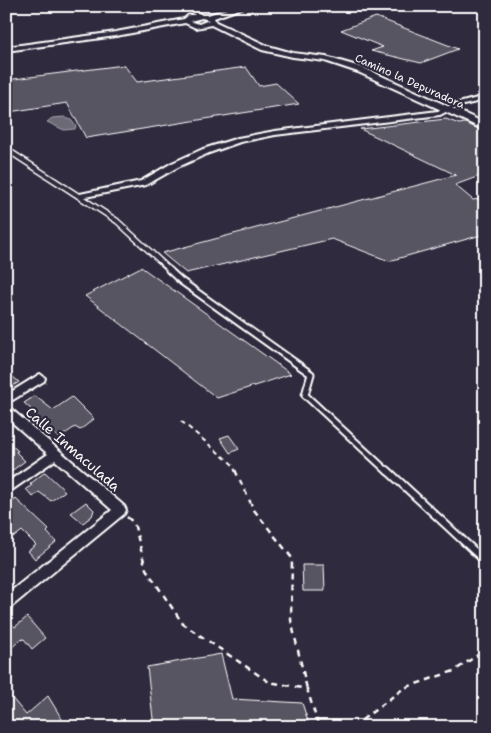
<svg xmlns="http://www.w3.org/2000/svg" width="491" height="733" viewBox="0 0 491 733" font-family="'Shantell Sans',sans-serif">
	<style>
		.water { fill: #6d6a77; stroke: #a7a6ad }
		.building { fill: #595564; stroke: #fff }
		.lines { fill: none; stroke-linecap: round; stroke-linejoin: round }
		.lane-far2-casing { stroke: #fff; stroke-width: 7 }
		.lane-far1-casing { stroke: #fff; stroke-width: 9 }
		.lane-casing { stroke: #fff; stroke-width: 10 }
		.street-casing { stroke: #fff; stroke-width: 4 }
		.secondary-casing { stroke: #fff; stroke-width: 4 }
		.path-far2 { stroke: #fff; stroke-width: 1; stroke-dasharray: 3 2.5; stroke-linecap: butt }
		.path-far1 { stroke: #fff; stroke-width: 2; stroke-dasharray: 5 4; stroke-linecap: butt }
		.path { stroke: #fff; stroke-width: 2.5; stroke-dasharray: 6 5; stroke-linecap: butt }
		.lane-far2 { stroke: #2f2a3d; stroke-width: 4 }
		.lane-far1 { stroke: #2f2a3d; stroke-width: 5 }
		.lane { stroke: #2f2a3d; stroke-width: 6 }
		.street { fill: #2f2a3d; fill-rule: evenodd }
		.secondary { fill: #2f2a3d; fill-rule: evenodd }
		.labels { text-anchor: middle; stroke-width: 4.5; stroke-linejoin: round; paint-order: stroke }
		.far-street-label { font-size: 11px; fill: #fff; stroke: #2f2a3d }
		.street-label { font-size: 14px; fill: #fff; stroke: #2f2a3d }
	</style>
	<rect width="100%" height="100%" fill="#2f2a3d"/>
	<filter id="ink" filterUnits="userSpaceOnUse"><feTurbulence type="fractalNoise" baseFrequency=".02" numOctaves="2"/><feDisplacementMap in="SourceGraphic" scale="10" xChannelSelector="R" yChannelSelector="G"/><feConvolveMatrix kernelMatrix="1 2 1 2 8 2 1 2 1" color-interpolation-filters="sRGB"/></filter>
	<g filter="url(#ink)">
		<path class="water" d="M64 117 71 120 76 126 75 129 64 130 47 122 52 118Z"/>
		<g class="building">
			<path d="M376 17 458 49 421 63 371 51 383 47 341 30Z"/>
			<path d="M124 65 137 82 246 67 259 86 276 83 299 104 86 138 67 103 9 112 6 108V80Z"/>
			<path d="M446 119 459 124 465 123 485 132V174L455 185 473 200 485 198V234L389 261 332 239 186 273 162 253 456 175 360 129Z"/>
			<path d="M141 267 291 374 217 398 85 296Z"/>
			<path d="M6 371 19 382 6 390Z"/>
			<path d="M35 396 53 410 72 397 94 419 80 430 75 427 59 438 29 411 31 409 24 403Z"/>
			<path d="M229 435 239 449 230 453 220 438Z"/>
			<path d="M6 440 18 451 16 452 25 461 6 475Z"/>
			<path d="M45 472 65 491 51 501 39 492 33 497 26 489 32 485 30 484Z"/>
			<path d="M16 499 49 530 47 532 56 542 35 559 28 551 36 545 22 531 14 537 6 529V507Z"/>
			<path d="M86 502 94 510 92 516 83 523 71 513Z"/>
			<path d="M302 565H324L325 591H303Z"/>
			<path d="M27 617 45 638 32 649 24 639 20 640 6 653V629L12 624 15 627Z"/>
			<path d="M221 654 232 699 302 703 310 727H154L147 667Z"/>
			<path d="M6 691 26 715 48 696 62 719 51 727H15L6 716Z"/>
		</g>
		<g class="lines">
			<defs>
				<path id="lane-far2" d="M6 149 117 221 171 271"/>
				<path id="lane-far1" d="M169 270 181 281 311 374 305 395 388 472"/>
				<path id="lane" d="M387 470 485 561"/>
				<g id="street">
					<path d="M179 6H186L202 15 197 16Z"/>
					<path d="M485 96V100L455 107 440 115 275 135 240 142 209 153 178 167 146 185 80 198 76 196 80 194 141 181 172 163 203 149 238 138 275 131 438 111 451 105Z"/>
					<path d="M40 374 45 378 44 381 6 404V395Z"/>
					<path d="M6 407 10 408 124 506 126 510 124 514 11 607 6 609V595L112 510 55 460 6 494V483L48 454 6 417Z"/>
				</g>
				<path id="secondary" d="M236 6H247L214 18 216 22 268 46 293 53 326 57 364 68 485 123V130L358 72 325 61 293 57 262 50 211 25 196 28 185 23 116 36 6 51V47L116 32 184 19 189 15H208ZM202 18 209 20 199 24 190 21Z"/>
			</defs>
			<use href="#lane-far2" class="lane-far2-casing"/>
			<use href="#lane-far1" class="lane-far1-casing"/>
			<use href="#lane" class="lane-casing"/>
			<use href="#street" class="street-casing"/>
			<use href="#secondary" class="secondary-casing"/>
			<path class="path-far2" d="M250 11 265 6"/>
			<path class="path-far1" d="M181 421 232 464 236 472"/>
			<g class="path">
				<path d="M235 470 254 510 292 558 291 620 307 689"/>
				<path d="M127 517 134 523 146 569 183 624 269 682 307 689 319 727"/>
				<path d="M362 720 404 688 454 671 485 650"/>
			</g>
			<use href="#lane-far2" class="lane-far2"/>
			<use href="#lane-far1" class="lane-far1"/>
			<use href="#lane" class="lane"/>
			<use href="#street" class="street"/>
			<use href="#secondary" class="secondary"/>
		</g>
	</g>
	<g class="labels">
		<g class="far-street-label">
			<text transform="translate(410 81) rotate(24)" y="4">Camino la Depuradora</text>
		</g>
		<g class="street-label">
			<text transform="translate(73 449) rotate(41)" y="5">Calle Inmaculada</text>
		</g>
	</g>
	<rect width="491" height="733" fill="none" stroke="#2f2a3d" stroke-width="25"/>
	<rect x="12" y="12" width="466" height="708" fill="none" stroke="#fff" stroke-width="2" filter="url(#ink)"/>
</svg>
